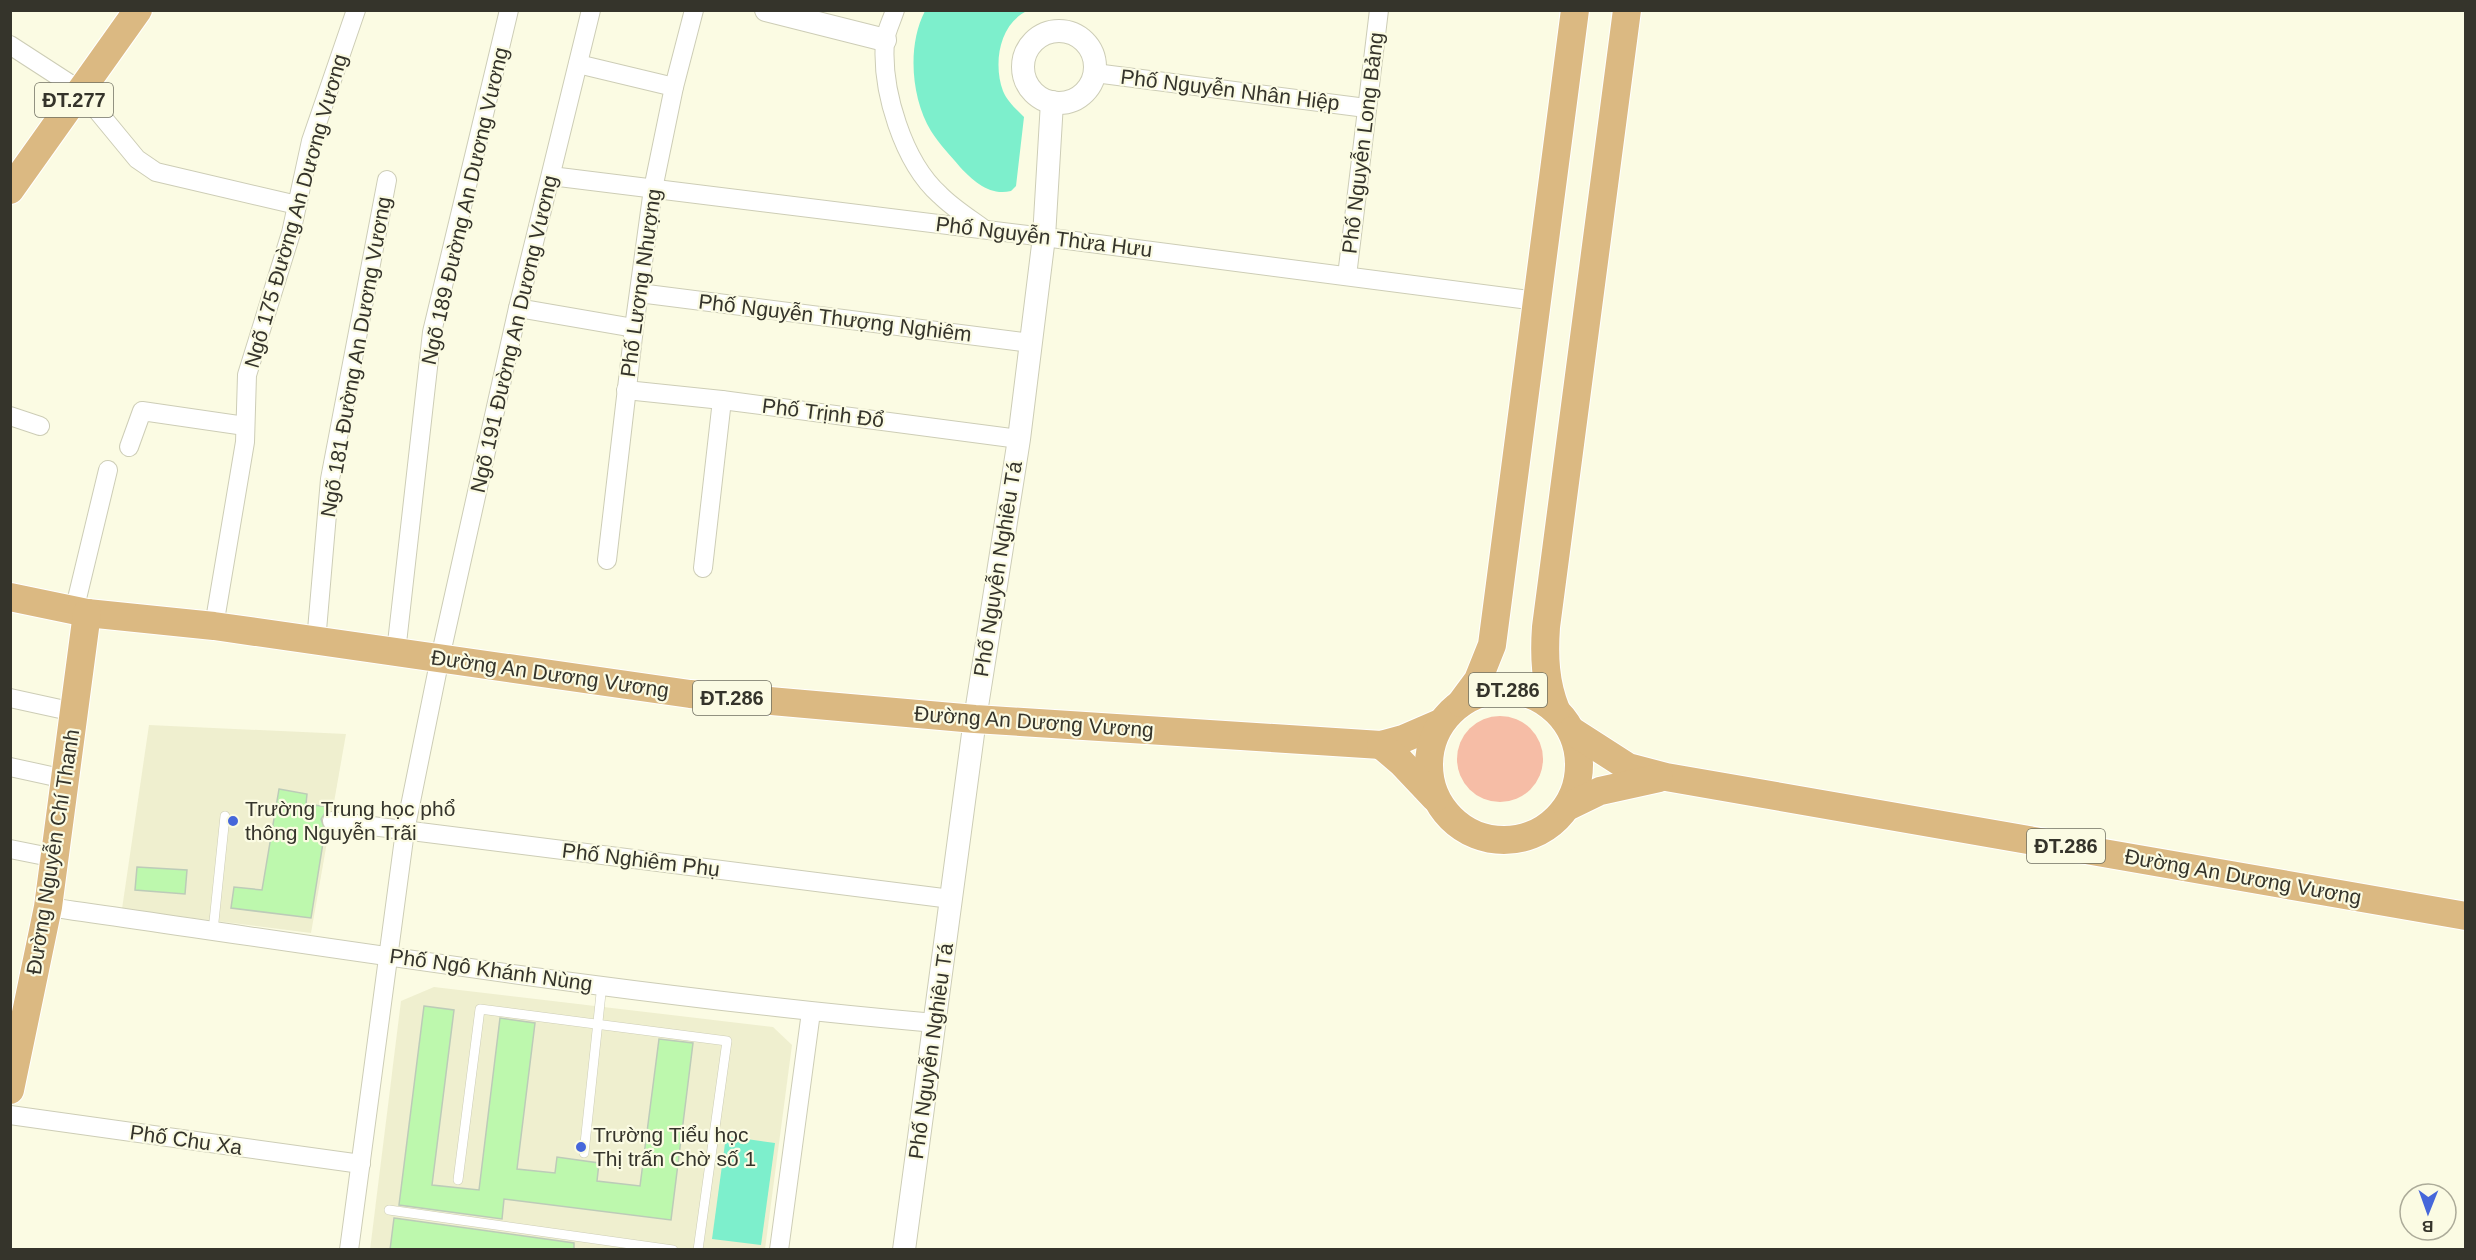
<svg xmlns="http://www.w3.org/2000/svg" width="2476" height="1260" viewBox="0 0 2476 1260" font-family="Helvetica,sans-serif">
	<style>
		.built { fill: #efefcf }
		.green { fill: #f6bda6 }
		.water { fill: #7defcc }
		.building { fill: #bdf8ad; stroke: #bccbb8; stroke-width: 1.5 }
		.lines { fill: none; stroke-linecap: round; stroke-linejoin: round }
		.service-casing { stroke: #cdcdb6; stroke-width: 10 }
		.minor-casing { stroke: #cdcdb6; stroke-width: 20 }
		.tertiary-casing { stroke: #cdcdb6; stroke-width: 24 }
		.primary-casing { stroke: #fff; stroke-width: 30 }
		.service { stroke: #fff; stroke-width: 9 }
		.minor { stroke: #fff; stroke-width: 18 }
		.tertiary { stroke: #fff; stroke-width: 22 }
		.primary { stroke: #dbb982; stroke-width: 28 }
		.poi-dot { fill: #4667da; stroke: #fbfbe3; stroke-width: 2 }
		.labels { text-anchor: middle; stroke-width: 4.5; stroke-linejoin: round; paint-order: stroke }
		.shield { fill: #fbfbe3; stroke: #707062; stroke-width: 1.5 }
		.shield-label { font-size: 20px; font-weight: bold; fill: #35342b }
		.street-label { font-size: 21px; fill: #35342b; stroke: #fbfbe3 }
		.poi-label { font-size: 21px; fill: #35342b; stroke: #fbfbe3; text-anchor: start }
	</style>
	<rect width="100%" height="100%" fill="#fbfbe3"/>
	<g class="built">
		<path d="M149 725 346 734 311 933 122 909Z"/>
		<path d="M434 987 773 1027 792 1045 765 1249 370 1250 401 1001Z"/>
	</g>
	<circle class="green" cx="1500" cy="759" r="43"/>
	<g class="water">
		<path d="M925 11H1027C999 24 993 64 1003 91 1007 101 1016 109 1024 117L1016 186 1011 191C990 196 974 182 960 167 951 156 939 144 931 131 911 98 907 45 925 11Z"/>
		<path d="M726 1136 775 1143 761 1245 712 1239Z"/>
	</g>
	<g class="building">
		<path d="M279 789 307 794 306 804 329 807 321 819 325 830 311 918 231 908 234 887 262 890Z"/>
		<path d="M137 867 187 870 185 894 135 890Z"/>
		<path d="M424 1006 454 1010 432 1185 479 1190 500 1018 535 1023 517 1169 555 1173 557 1157 599 1163 597 1181 640 1186 659 1039 693 1043 671 1220 504 1199 502 1219 399 1205Z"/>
		<path d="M394 1218 574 1243V1250H390Z"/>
	</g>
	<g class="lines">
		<defs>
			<g id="service">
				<path d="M213 931 225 816"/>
				<path d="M584 1153 602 984"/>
				<path d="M458 1180 480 1009 727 1041 698 1250"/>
				<path d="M389 1210 673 1250"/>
			</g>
			<g id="minor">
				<path d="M895 10C892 20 886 31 885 41 881 90 903 162 940 195 953 208 969 218 984 229"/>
				<path d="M10 45 81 91 137 159 156 172 297 205"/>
				<path d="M578 64 674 87"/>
				<path d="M1095 73 1366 108"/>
				<path d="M551 176 1044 237 1537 301"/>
				<path d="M1347 276 1379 10"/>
				<path d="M639 293 1031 343"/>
				<path d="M518 308 634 328"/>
				<path d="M626 390 722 400 1019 439"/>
				<path d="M10 416 40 426"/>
				<path d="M129 447 142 411 245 426"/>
				<path d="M607 560 634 328 653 189 674 87 694 10"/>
				<path d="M703 568 722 400"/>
				<path d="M74 611 108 470"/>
				<path d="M214 626 245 442 247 375 291 233 311 141 356 10"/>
				<path d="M316 642 330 479 387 180"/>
				<path d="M396 652 432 332 509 10"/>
				<path d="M10 698 74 712"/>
				<path d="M10 767 65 779"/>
				<path d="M332 821 951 899"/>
				<path d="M10 849 55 858"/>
				<path d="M48 907C343 949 638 997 935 1023"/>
				<path d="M10 1115 361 1164"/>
				<path d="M349 1250 405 831 440 658 518 308 591 10"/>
				<path d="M779 1250 811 1012"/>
			</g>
			<g id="tertiary">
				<path d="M766 10 885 40"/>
				<circle cx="1059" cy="67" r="36"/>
				<path d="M904 1250 975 719 1019 439 1044 237 1052 102"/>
			</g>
			<g id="primary">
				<path d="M10 190 138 10"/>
				<path d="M10 597 87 613 214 626 690 694 975 719 1381 745 1403 739 1440 723"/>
				<circle cx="1504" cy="765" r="75"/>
				<path d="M1461 703 1478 680 1492 645 1575 10"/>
				<path d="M1556 710C1545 683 1544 656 1546 627L1627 10"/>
				<path d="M1572 731 1628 767 1666 777 2466 916"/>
				<path d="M1381 745 1401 762 1435 798"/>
				<path d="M1567 807 1600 791 1659 778"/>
				<path d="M10 1090 48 907 87 613"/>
			</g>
		</defs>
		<use href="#service" class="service-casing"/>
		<use href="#minor" class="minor-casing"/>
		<use href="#tertiary" class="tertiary-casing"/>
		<use href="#primary" class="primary-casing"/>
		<use href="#service" class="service"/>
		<use href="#minor" class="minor"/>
		<use href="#tertiary" class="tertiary"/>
		<use href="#primary" class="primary"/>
	</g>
	<g class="poi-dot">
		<circle cx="233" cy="821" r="6"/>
		<circle cx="581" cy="1147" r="6"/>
	</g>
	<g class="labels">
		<g class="shield">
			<rect x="35" y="83" width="78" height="34" rx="4.5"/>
			<rect x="1469" y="673" width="78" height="34" rx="4.5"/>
			<rect x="693" y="681" width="78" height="34" rx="4.5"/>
			<rect x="2027" y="829" width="78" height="34" rx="4.5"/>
		</g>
		<g class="shield-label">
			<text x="74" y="107">ĐT.277</text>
			<text x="1508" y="697">ĐT.286</text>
			<text x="732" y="705">ĐT.286</text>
			<text x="2066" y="853">ĐT.286</text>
		</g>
		<g class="street-label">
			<text transform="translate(1230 90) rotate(7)" y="7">Phố Nguyễn Nhân Hiệp</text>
			<text transform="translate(1363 143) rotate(-83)" y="7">Phố Nguyễn Long Bảng</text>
			<text transform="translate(465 206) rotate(-77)" y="7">Ngõ 189 Đường An Dương Vương</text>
			<text transform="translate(296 211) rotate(-74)" y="7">Ngõ 175 Đường An Dương Vương</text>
			<text transform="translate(1044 237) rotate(7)" y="7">Phố Nguyễn Thừa Hưu</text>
			<text transform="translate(641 283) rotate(-82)" y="7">Phố Lương Nhượng</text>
			<text transform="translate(835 318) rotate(7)" y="7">Phố Nguyễn Thượng Nghiêm</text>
			<text transform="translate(514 334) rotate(-77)" y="7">Ngõ 191 Đường An Dương Vương</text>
			<text transform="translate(356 357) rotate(-80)" y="7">Ngõ 181 Đường An Dương Vương</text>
			<text transform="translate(823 413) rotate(7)" y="7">Phố Trịnh Đổ</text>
			<text transform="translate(998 569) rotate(-81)" y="7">Phố Nguyễn Nghiêu Tá</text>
			<text transform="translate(550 674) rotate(8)" y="7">Đường An Dương Vương</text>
			<text transform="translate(1034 722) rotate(4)" y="7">Đường An Dương Vương</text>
			<text transform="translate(53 852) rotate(-81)" y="7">Đường Nguyễn Chí Thanh</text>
			<text transform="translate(641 860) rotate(7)" y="7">Phố Nghiêm Phụ</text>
			<text transform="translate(2243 877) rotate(10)" y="7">Đường An Dương Vương</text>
			<text transform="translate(491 970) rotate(8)" y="7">Phố Ngô Khánh Nùng</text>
			<text transform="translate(931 1051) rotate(-82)" y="7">Phố Nguyễn Nghiêu Tá</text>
			<text transform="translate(186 1140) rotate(8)" y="7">Phố Chu Xa</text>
		</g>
		<g class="poi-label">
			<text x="245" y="816">Trường Trung học phổ<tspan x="245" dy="24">thông Nguyễn Trãi</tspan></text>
			<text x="593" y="1142">Trường Tiểu học<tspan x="593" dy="24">Thị trấn Chờ số 1</tspan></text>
		</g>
	</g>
	<rect width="2476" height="1260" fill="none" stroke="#35342b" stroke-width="24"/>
	<g transform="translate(2428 1212) rotate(181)"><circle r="28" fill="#fbfbe3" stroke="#acab99" stroke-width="1.5"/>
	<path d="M0-4.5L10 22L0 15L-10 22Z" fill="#4667da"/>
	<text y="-9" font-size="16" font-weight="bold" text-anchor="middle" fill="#35342b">B</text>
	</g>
</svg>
